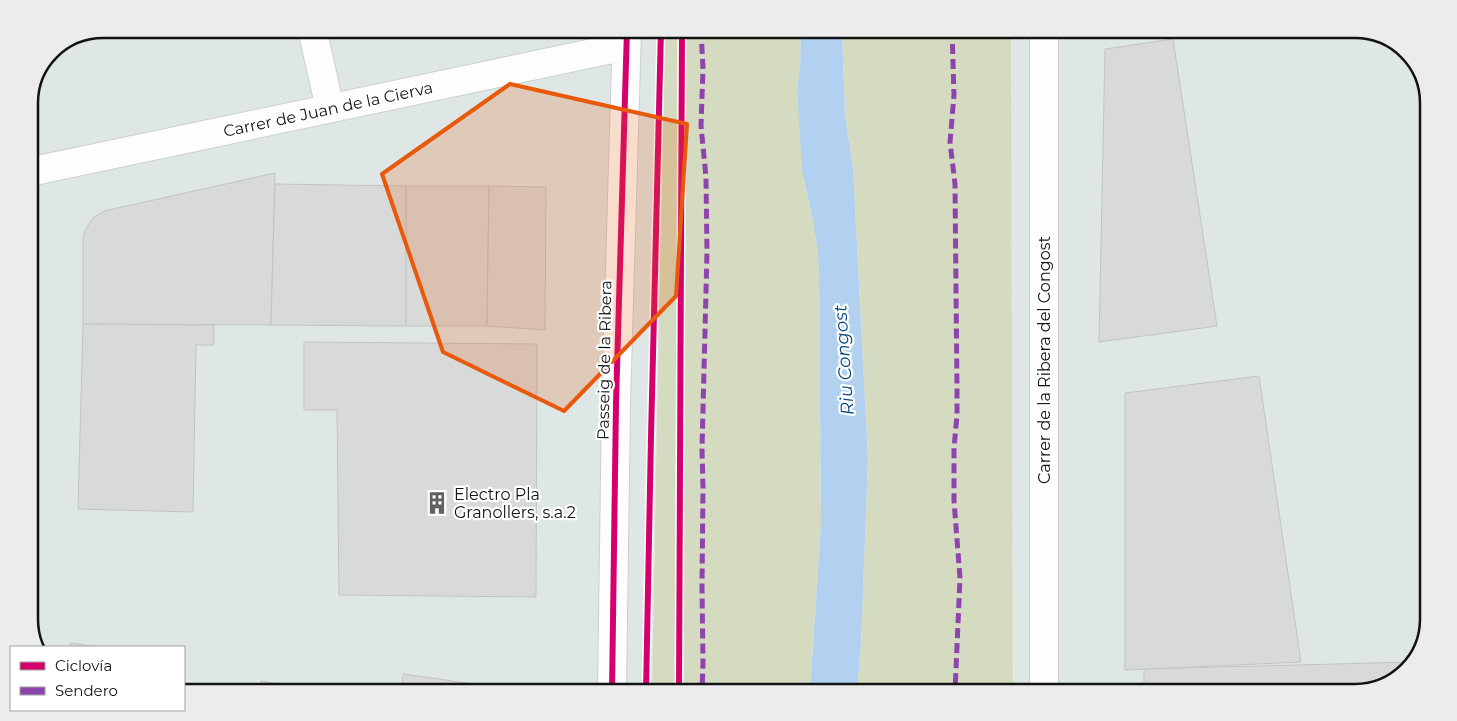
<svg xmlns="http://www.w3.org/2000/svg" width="1457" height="721" viewBox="0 0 1457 721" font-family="Montserrat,sans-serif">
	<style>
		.built { fill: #dee7e5 }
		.green { fill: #d4dbc0 }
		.water { fill: #b2d1f0 }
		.building { fill: #d8dada; stroke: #c2c4c3 }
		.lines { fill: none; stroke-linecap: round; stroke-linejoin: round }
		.minor-casing { stroke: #cccfce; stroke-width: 30 }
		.minor { stroke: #fdfdfd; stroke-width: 28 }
		.quiet { stroke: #8e44ad; stroke-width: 5; stroke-dasharray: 10 5; stroke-linecap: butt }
		.cycleway-casing { stroke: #fff; stroke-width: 9 }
		.cycleway { stroke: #d6006c; stroke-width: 6 }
		.marked { fill: #e8590c; fill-opacity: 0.2; stroke: #e8590c; stroke-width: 4; stroke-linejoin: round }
		.labels { text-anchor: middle; stroke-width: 4.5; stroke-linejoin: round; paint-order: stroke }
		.street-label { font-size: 16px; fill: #111313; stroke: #fff }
		.poi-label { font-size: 16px; fill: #111313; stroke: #fff; text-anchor: start }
		.water-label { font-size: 18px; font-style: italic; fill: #05477d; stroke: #fff }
		.rim { fill: none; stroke: #111313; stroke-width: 2.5 }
	</style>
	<rect width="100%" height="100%" fill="#f0f3f2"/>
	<g class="built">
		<path d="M102 29H664L652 692H184V647H37L29 624V98L50 50Z"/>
		<path d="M1011 29H1355L1387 36 1416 61 1428 98V619L1421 651 1395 680 1355 692H1013Z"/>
	</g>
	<g class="green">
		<path d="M664 29H801L800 68 797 88 804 180 812 216 817 247 819 269 821 524 810 692H652Z"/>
		<path d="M842 29H1011L1013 692H857L861 644 868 459 853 168 845 115Z"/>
	</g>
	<path class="water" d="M801 29H842L845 115 853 168 868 459 861 644 857 692H810L821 524 819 269 817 247 812 216 802 170 797 88 800 68Z"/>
	<g class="building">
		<path d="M1173 39 1217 326 1099 342 1105 49Z"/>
		<path d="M275 173 271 325 83 324V239L85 230 93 218 104 211Z"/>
		<path d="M275 184 406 186V326L271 325Z"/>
		<path d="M406 186H489L487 326H406Z"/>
		<path d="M489 186 546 187 545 330 487 326Z"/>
		<path d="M83 324 214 325V345H196L193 512 78 509Z"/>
		<path d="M304 342 537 344 536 597 339 595 337 410H304Z"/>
		<path d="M1259 376 1301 662 1125 670V393Z"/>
		<path d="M71 643 98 647H70Z"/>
		<path d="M1411 662 1395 680 1355 692H1144V669Z"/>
		<path d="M403 674 523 691V692H401Z"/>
		<path d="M261 681 315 690V692H260Z"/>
	</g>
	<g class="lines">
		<defs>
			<g id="minor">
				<path d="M312 29 330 108"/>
				<path d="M1044 29V692"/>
				<path d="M29 172 626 46"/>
				<path d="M612 692 616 403 627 29"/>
			</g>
		</defs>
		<use href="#minor" class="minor-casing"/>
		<use href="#minor" class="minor"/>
		<g class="quiet">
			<path d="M701 29 703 69 701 126 706 177 707 252 702 449 703 488 702 587 703 663 702 692"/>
			<path d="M952 29 954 95 950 142 955 184 957 390V415L954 448V501L960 578 955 692"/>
		</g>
		<defs>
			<g id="cycleway">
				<path d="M612 692 616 403 627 29"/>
				<path d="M646 692 651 436 661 29"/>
				<path d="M679 692 682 29"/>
			</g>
		</defs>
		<use href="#cycleway" class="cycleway-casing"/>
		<use href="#cycleway" class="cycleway"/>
	</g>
	<path class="marked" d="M510 84 687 124 676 296 564 411 443 352 382 174Z"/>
	<defs>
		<symbol id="building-bare" viewBox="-9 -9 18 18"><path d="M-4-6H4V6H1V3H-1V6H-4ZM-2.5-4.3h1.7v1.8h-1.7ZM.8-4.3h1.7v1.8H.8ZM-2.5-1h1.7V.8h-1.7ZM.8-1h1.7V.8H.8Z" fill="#5f6161" stroke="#fff" stroke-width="2.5" paint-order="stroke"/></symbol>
	</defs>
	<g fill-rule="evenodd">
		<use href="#building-bare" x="421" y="487" width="32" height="32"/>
	</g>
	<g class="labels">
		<g class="street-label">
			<text transform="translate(328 109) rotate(-12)" y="6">Carrer de Juan de la Cierva</text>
			<text transform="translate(604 360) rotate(-89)" y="6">Passeig de la Ribera</text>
			<text transform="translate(1044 360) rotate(-90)" y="6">Carrer de la Ribera del Congost</text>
		</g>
		<g class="poi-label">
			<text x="454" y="500">Electro Pla<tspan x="454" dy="18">Granollers, s.a.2</tspan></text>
		</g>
		<g class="water-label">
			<text transform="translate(844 360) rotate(-94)" y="6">Riu Congost</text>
		</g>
	</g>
	<path d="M0 0H1457V721H0ZM103 38H1355A65 65 0 0 1 1420 103V619A65 65 0 0 1 1355 684H103A65 65 0 0 1 38 619V103A65 65 0 0 1 103 38Z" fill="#ececec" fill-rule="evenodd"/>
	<path class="rim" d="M103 38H1355A65 65 0 0 1 1420 103V619A65 65 0 0 1 1355 684H103A65 65 0 0 1 38 619V103A65 65 0 0 1 103 38Z"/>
	<rect x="10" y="646" width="175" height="65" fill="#ffffff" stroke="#a0a1a1"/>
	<rect x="20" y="662" width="25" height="8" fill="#d6006c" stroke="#a0a1a1"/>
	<text x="55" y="671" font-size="15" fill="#111313">Ciclovía</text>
	<rect x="20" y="687" width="25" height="8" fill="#8e44ad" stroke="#a0a1a1"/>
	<text x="55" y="696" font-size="15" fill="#111313">Sendero</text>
</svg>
